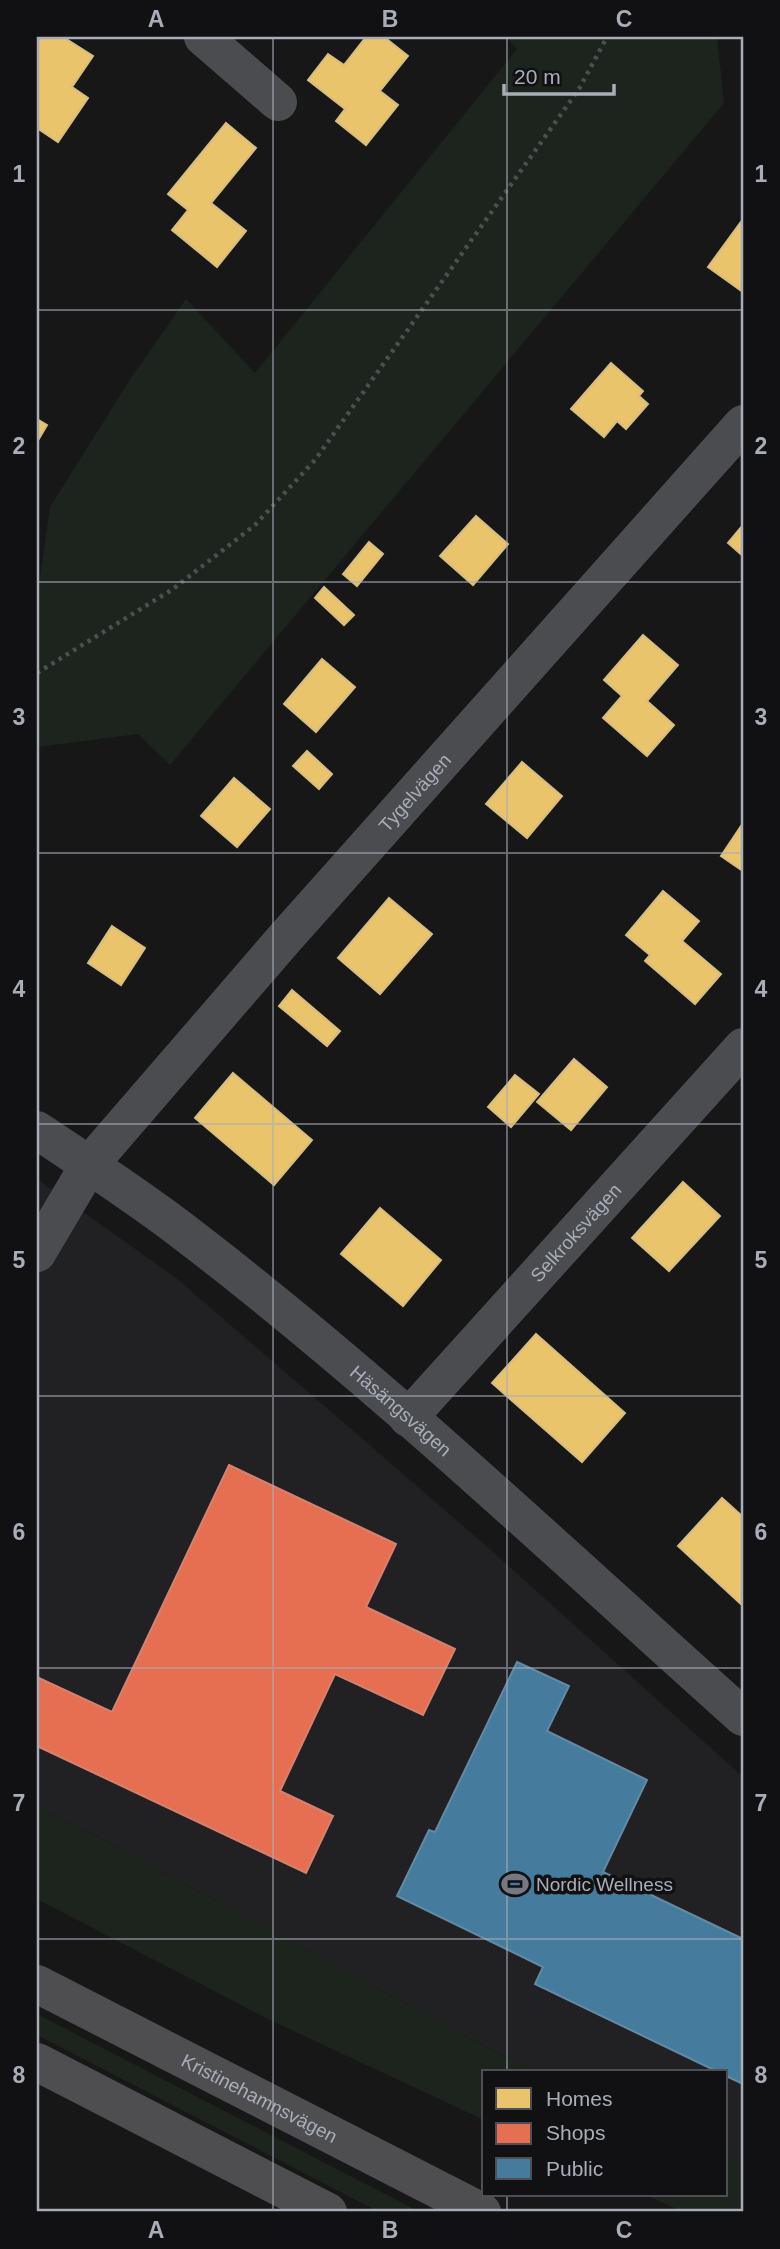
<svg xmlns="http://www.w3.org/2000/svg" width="780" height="2249" viewBox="0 0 780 2249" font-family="Helvetica,sans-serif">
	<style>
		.built { fill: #212123 }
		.green { fill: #1d241e }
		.homes { fill: #e9c46a; stroke: #d6bd81; stroke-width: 2 }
		.shops { fill: #e76f51; stroke: #d48270; stroke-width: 2 }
		.public { fill: #457b9d; stroke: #638aa5; stroke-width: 2 }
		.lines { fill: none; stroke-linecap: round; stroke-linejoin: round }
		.path { stroke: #4d4e52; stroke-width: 4.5; stroke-dasharray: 3.5 5; stroke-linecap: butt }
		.minor { stroke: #4b4c50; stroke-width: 38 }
		.highway { stroke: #4e4e51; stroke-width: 38 }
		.grid { fill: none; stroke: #a8adb8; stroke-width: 2; stroke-opacity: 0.55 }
		.labels { text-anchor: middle; stroke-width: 7; stroke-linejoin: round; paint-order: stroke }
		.street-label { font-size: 19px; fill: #a8adb8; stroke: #111113 }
		.poi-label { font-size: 19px; fill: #a8adb8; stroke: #111113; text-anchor: start }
		.neatline { fill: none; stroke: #a8adb8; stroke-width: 2.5 }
		.grid-label { font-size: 23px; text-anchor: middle; font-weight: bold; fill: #a8adb8 }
	</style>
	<rect width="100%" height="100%" fill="#171717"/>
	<path class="built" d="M37 1179 176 1278 483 1543 743 1777V2161L726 2153V2072H542L495 2052 100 1838 37 1808Z"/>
	<g class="green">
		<path d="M507 37H717L724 103 170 765 138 734 37 747V599L50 507 131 378 186 299 255 373 517 49Z"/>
		<path d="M37 1808 100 1838 495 2052 542 2072H484V2120L268 2019 37 1899Z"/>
		<path d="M37 2014 420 2212H379L37 2035Z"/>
		<path d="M726 2153 743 2161V2212H683L646 2195H726Z"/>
	</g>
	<g class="homes">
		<path d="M42 37H63L93 56 72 87 88 98 58 142 37 128V45Z"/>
		<path d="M366 37H384L408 56 380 91 398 105 366 145 336 121 345 109 308 80 328 54 344 65Z"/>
		<path d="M226 123 256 148 211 203 246 231 217 267 172 230 188 210 168 194Z"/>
		<path d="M743 219V292L708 267Z"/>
		<path d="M611 363 643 391 639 396 648 404 626 429 617 421 604 437 571 409Z"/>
		<path d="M37 419 47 425 37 442Z"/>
		<path d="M476 516 508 544 473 585 440 556Z"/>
		<path d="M743 525V556L728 543Z"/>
		<path d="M369 542 383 554 357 586 343 574Z"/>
		<path d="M324 587 354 615 344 625 315 598Z"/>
		<path d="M643 635 678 665 647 701 674 725 647 756 603 718 622 696 604 680Z"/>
		<path d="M322 659 355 687 316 732 284 704Z"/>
		<path d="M307 751 332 774 319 789 293 766Z"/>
		<path d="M522 762 562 796 527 838 486 804Z"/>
		<path d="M234 778 270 809 237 847 201 816Z"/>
		<path d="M743 823V871L721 856Z"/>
		<path d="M663 891 699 921 682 941 721 974 695 1004 645 961 650 955 626 935Z"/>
		<path d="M389 898 432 934 380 994 338 958Z"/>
		<path d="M112 926 145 948 121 985 88 963Z"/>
		<path d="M292 990 340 1031 327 1046 279 1006Z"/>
		<path d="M574 1059 607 1087 571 1130 537 1102Z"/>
		<path d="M233 1073 312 1140 274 1185 195 1118Z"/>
		<path d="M515 1075 539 1094 511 1127 488 1107Z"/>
		<path d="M683 1182 720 1216 669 1271 632 1238Z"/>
		<path d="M380 1208 441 1260 403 1306 341 1254Z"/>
		<path d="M536 1334 625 1413 582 1462 492 1383Z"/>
		<path d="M722 1498 743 1517V1606L678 1546Z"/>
	</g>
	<path class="shops" d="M229 1465 396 1544 366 1607 455 1649 423 1715 335 1674 280 1791 333 1816 306 1873 37 1746V1677L112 1712Z"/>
	<path class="public" d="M517 1662 569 1686 547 1731 647 1780 603 1872 743 1939V2084L726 2076V2072H718L535 1984 543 1967 397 1896 429 1830 435 1832Z"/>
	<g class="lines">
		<path class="path" d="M37 673 173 589 255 525 315 460 579 89 607 37"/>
		<g class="minor">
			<path d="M203 37 278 102"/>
			<path id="s1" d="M37 1130C83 1161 131 1192 176 1226 375 1377 557 1551 743 1717"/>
			<path id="s2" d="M37 1253 89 1165 285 938 743 424"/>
			<path id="s3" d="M408 1418 743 1047"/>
		</g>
		<g class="highway">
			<path id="s4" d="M37 1984 482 2212"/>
			<path d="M37 2062 328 2212"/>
		</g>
	</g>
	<path class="grid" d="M273 37V2212M507 37V2072M37 310H743M37 582H743M37 853H743M37 1124H743M37 1396H743M37 1668H743M37 1939H743M507 2195V2212"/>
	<defs>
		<symbol id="stadium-bare" viewBox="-9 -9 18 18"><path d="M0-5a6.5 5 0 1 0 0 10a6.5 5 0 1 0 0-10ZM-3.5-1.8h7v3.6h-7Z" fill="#757880" stroke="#111113" stroke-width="2.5" paint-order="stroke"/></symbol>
	</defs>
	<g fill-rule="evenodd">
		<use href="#stadium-bare" x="496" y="1865" width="38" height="38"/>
	</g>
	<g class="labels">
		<g class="street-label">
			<text dy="7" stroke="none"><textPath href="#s2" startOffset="597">Tygelvägen</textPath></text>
			<text dy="7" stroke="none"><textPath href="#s3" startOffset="250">Selkroksvägen</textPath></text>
			<text dy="7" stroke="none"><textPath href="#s1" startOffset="460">Häsängsvägen</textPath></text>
			<text dy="7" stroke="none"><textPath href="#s4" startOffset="250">Kristinehamnsvägen</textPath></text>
		</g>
		<g class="poi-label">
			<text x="536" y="1891">Nordic Wellness</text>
		</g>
	</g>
	<rect width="780" height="2249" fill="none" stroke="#111113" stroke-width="77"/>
	<rect x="482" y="2070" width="245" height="126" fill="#111113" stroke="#4d4f55" stroke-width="2"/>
	<rect x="496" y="2088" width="35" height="21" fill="#e9c46a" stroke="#4d4f55" stroke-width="2"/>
	<text x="546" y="2106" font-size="21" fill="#a8adb8">Homes</text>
	<rect x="496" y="2123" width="35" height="21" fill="#e76f51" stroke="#4d4f55" stroke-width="2"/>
	<text x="546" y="2140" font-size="21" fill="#a8adb8">Shops</text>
	<rect x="496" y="2158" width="35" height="21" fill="#457b9d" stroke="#4d4f55" stroke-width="2"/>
	<text x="546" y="2176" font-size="21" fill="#a8adb8">Public</text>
	<path d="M504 84v10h110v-10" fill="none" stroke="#a8adb8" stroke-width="3.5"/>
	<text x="514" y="84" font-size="21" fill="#a8adb8" stroke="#111113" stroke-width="5" paint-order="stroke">20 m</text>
	<rect x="38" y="38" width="704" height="2172" class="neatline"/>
	<g class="grid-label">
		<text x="156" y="27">A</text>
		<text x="390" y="27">B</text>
		<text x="624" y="27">C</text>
		<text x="19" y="182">1</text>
		<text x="761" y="182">1</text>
		<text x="19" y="454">2</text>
		<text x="761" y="454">2</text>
		<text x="19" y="725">3</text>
		<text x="761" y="725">3</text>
		<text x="19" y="997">4</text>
		<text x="761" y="997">4</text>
		<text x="19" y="1268">5</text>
		<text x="761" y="1268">5</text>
		<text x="19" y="1540">6</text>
		<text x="761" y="1540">6</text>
		<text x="19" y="1811">7</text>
		<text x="761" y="1811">7</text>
		<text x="19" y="2083">8</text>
		<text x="761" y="2083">8</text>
		<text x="156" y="2238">A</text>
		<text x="390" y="2238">B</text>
		<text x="624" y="2238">C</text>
	</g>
</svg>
